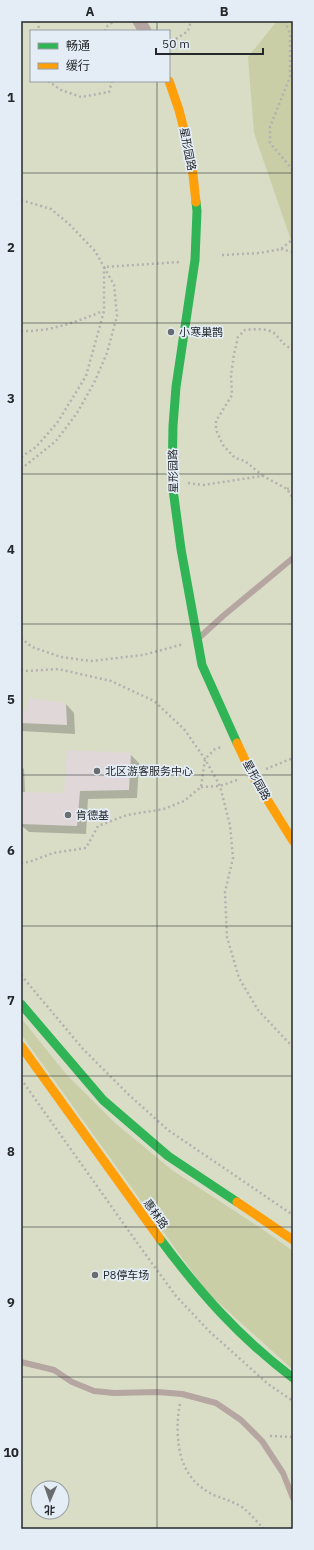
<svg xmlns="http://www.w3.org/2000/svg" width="314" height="1550" viewBox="0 0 314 1550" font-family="'IBM Plex Sans','Noto Sans SC',sans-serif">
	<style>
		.green { fill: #d9ddc6; fill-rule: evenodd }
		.forest { fill: #c9cea7 }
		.shadow { fill: #0003 }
		.building { fill: #e0d7d8 }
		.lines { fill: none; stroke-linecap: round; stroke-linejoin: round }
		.path { stroke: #b5b0b0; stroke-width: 2.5; stroke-dasharray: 2 3; stroke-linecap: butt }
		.lane { stroke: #b5a6a1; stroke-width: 6 }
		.street { stroke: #b5a6a1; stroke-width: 13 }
		.fast { stroke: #30b455; stroke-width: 9 }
		.slow { stroke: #ff9f0a; stroke-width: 9 }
		.grid { fill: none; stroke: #25282b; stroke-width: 1; stroke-opacity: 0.55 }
		.poi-dot { fill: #696d70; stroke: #e4edf5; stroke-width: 1.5 }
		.labels { text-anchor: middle; stroke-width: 3.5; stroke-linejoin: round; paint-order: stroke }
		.street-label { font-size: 11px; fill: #25282b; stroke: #e4edf5 }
		.poi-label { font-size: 11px; fill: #25282b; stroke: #e4edf5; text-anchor: start }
		.neatline { fill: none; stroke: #25282b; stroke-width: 1.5 }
		.grid-label { font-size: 13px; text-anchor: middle; font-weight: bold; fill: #25282b }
	</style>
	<rect width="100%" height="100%" fill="#e8edf1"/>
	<path class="green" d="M21 21H293V1529H21ZM31 31H169V81H31ZM38 1488H62V1512H38Z"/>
	<g class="forest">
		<path d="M277 21H293V246L254 133 248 57Z"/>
		<path d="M21 1018 66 1074 115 1123 172 1170 265 1231 293 1251V1370L206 1291 21 1034Z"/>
	</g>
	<g class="shadow">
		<path d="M66 704 74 713 75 734 21 731V712H27Z"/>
		<path d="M130 754 139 763 137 798 88 799 86 834 29 832 23 827 21 826V766L24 769 25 793 65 794Z"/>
	</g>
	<g class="building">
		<path d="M29 698 66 703 67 725 21 723V711H26Z"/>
		<path d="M67 750 131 753 129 790 80 791 77 826 21 824V792L64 793Z"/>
	</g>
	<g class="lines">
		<g class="path">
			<path d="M38 21 39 31"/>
			<path d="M285 21 290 34V77L270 127V143L293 170"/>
			<path d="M105 31V28L114 21"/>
			<path d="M176 39 188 31 191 21"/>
			<path d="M48 81 61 90 81 97 109 92 112 81"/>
			<path d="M21 200 51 209 69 224 95 251 104 267V311L86 376 57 423 36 447 21 457"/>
			<path d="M281 249 293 252"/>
			<path d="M222 255 260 253 281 249 293 239"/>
			<path d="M21 331C50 332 76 322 103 311"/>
			<path d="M21 469 56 441 77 413 94 383 107 353 117 316 114 285 104 267 180 262"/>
			<path d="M263 476 245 461 235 458 223 445 216 430V421L232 395 231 376 234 354 238 337 245 330C253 329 267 328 274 333 282 341 282 344 293 350"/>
			<path d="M188 483 203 485 263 476 287 489 293 498"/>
			<path d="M287 489 293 487"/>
			<path d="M21 638 32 647 61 657 91 661 143 655 184 644"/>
			<path d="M21 670 28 671 58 669 111 681 154 701 184 729 205 759 220 786 230 825 233 858 225 892 227 937 239 978 258 1010 288 1042 293 1046"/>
			<path d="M266 769 293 758"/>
			<path d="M201 787 220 786 237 780"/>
			<path d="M21 863 29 862 53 853 86 848 98 826 127 815 164 809 184 801 201 787 205 759 215 749 222 747"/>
			<path d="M21 975 83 1049 128 1094 168 1130 293 1215"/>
			<path d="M21 1079 143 1251 176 1296 209 1331 268 1384 293 1401"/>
			<path d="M180 1404C177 1418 177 1432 179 1447 183 1471 194 1486 216 1496 225 1499 234 1502 242 1507 250 1513 257 1522 264 1529"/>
			<path d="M270 1436 293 1437"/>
		</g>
		<g class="lane">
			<path d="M200 637 223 616 293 558"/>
			<path d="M21 1362 54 1370 72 1382 94 1391 114 1393 158 1392 182 1394 216 1403 241 1420 262 1441 283 1473 293 1498"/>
		</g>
		<path class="street" d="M139 21 145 31"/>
		<g class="fast">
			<path d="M196 202 197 211 195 260 176 387 173 426 172 482 181 549 202 665 237 743"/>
			<path d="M21 1004 103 1100 168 1156 237 1202"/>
			<path d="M160 1239C201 1294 238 1336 293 1378"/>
		</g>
		<g class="slow">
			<path d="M169 81 179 110 191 157 196 202"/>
			<path d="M237 743 252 775 293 841"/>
			<path d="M21 1046 160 1239"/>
			<path d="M237 1202 293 1240"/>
		</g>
	</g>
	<path class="grid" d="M157 21V31M157 81V1529M21 173H293M21 323H293M21 474H293M21 624H293M21 775H293M21 926H293M21 1076H293M21 1227H293M21 1377H293"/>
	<g class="poi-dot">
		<circle cx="171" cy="332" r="4"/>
		<circle cx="97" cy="771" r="4"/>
		<circle cx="68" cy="815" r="4"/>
		<circle cx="95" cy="1275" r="4"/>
	</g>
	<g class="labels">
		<g class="street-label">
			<text transform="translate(188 149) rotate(79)" y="4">星形园路</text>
			<text transform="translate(173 471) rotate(-91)" y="4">星形园路</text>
			<text transform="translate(257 780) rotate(61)" y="4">星形园路</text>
			<text transform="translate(156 1214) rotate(55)" y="4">惠林路</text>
		</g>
		<g class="poi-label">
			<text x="179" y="336">小寒巢鹊</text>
			<text x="105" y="775">北区游客服务中心</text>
			<text x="76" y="819">肯德基</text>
			<text x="103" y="1279">P8停车场</text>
		</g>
	</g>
	<rect width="314" height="1550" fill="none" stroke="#e4edf5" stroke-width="44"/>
	<rect x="30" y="30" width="140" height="52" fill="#e4edf5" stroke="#989ea4"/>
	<rect x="38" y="43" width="20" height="6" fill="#30b455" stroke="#989ea4"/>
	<text x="66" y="50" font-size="12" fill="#25282b">畅通</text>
	<rect x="38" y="63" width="20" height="6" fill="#ff9f0a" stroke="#989ea4"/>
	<text x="66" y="70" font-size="12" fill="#25282b">缓行</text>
	<g transform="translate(50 1500) rotate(182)"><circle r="19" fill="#e4edf5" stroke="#989ea4"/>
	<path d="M0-3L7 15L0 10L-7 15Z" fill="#696d70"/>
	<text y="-6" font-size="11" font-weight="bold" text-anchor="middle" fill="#25282b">北</text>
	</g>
	<path d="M156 48v6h107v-6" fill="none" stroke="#25282b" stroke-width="2"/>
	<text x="162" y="48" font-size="12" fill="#25282b" stroke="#e4edf5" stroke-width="3" paint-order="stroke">50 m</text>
	<rect x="22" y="22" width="270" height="1506" class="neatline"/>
	<g class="grid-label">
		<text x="90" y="16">A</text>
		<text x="224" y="16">B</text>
		<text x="11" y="102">1</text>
		<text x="11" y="252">2</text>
		<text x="11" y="403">3</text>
		<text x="11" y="554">4</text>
		<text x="11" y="704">5</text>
		<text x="11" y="855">6</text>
		<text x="11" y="1005">7</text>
		<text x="11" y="1156">8</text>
		<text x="11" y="1307">9</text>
		<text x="11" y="1457">10</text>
	</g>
</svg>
